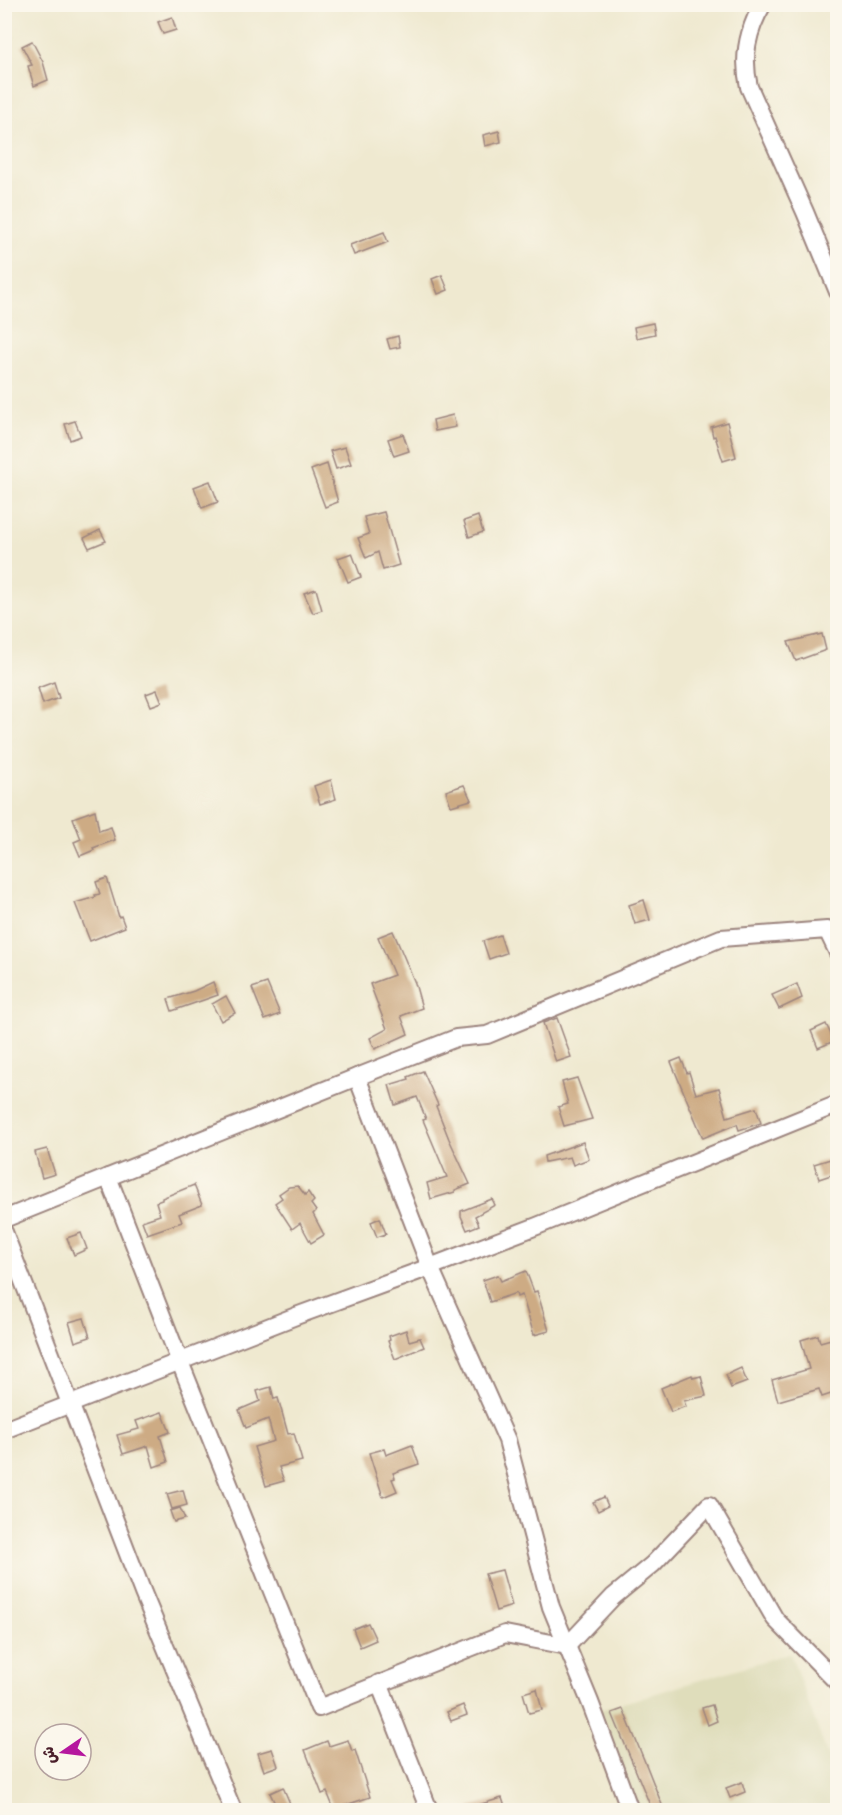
<svg xmlns="http://www.w3.org/2000/svg" width="842" height="1815" viewBox="0 0 842 1815" font-family="'Shantell Sans','Playpen Sans Arabic',sans-serif">
	<style>
		.built { fill: #dfddbb }
		.building { fill: #cdab84 }
		.lines { fill: none; stroke-linecap: round; stroke-linejoin: round }
		.minor-casing { stroke: #9c847e; stroke-width: 20 }
		.minor { stroke: #fff; stroke-width: 16 }
	</style>
	<rect width="100%" height="100%" fill="#fbf7ec"/>
	<filter id="ink" filterUnits="userSpaceOnUse"><feTurbulence type="fractalNoise" baseFrequency=".0167" numOctaves="2"/><feDisplacementMap in="SourceGraphic" scale="12" xChannelSelector="R" yChannelSelector="G"/><feConvolveMatrix kernelMatrix="1 2 1 2 8 2 1 2 1" color-interpolation-filters="sRGB"/></filter>
	<filter id="wash" filterUnits="userSpaceOnUse"><feTurbulence type="fractalNoise" baseFrequency=".008" numOctaves="4" result="noise"/><feDisplacementMap in="SourceGraphic" scale="24" xChannelSelector="R" yChannelSelector="G"/><feGaussianBlur stdDeviation="1.35" result="paint"/><feColorMatrix in="noise" values="0 0 0 0 0 0 0 0 0 0 0 0 0 0 0 0 0 1.4 0 .05"/><feComposite in="paint" operator="in"/></filter>
	<g filter="url(#wash)">
		<rect width="100%" height="100%" fill="#efe9d0"/>
		<path class="built" d="M790 1653 837 1781V1810H640L600 1710Z"/>
		<g id="blocks">
			<g class="building">
				<path d="M172 17 176 30 163 34 158 22Z"/>
				<path d="M32 41 43 62 48 80 34 86 28 66 32 65 22 46Z"/>
				<path d="M499 131 501 142 485 146 483 135Z"/>
				<path d="M384 232 388 242 354 255 350 245Z"/>
				<path d="M442 275 448 290 438 294 432 279Z"/>
				<path d="M653 323 655 334 636 338 634 327Z"/>
				<path d="M398 336 400 347 390 349 387 339Z"/>
				<path d="M453 415 456 427 435 431 433 420Z"/>
				<path d="M75 421 81 436 70 440 65 424Z"/>
				<path d="M727 422 736 457 723 461 715 436 713 437 711 427Z"/>
				<path d="M403 434 409 451 394 456 388 439Z"/>
				<path d="M345 447 351 464 336 469 330 451Z"/>
				<path d="M327 464 338 502 325 507 311 470Z"/>
				<path d="M210 481 218 502 202 508 194 487Z"/>
				<path d="M384 512 399 565 383 570 378 552 366 558 358 538 369 534 364 517Z"/>
				<path d="M478 516 483 532 469 537 464 521Z"/>
				<path d="M100 530 106 541 89 548 84 538Z"/>
				<path d="M352 553 361 577 348 582 338 558Z"/>
				<path d="M316 589 322 610 313 613 304 593Z"/>
				<path d="M822 634 826 650 796 661 788 642Z"/>
				<path d="M54 682 59 698 43 704 38 688Z"/>
				<path d="M157 690 162 702 151 706 146 694Z"/>
				<path d="M331 780 336 799 320 804 314 786Z"/>
				<path d="M464 785 471 800 451 806 446 791Z"/>
				<path d="M95 810 99 831 111 827 115 840 93 848 94 850 80 856 74 842 81 839 73 818Z"/>
				<path d="M107 878 119 917 121 916 125 927 90 941 75 903 96 897 95 895 100 894 96 882Z"/>
				<path d="M644 900 650 920 635 924 629 905Z"/>
				<path d="M393 931 415 983 422 1008 401 1016 408 1034 375 1049 370 1038 387 1029 370 984 394 975 378 937Z"/>
				<path d="M500 935 506 953 489 959 483 941Z"/>
				<path d="M213 982 218 995 172 1011 168 999 194 991Z"/>
				<path d="M267 983 280 1014 265 1020 252 988Z"/>
				<path d="M797 984 802 998 779 1009 772 995Z"/>
				<path d="M226 996 235 1013 221 1021 212 1004Z"/>
				<path d="M557 1018 571 1057 556 1062 543 1023Z"/>
				<path d="M826 1024 834 1041 818 1048 811 1031Z"/>
				<path d="M681 1058 687 1073 689 1072 696 1094 719 1088 727 1117 756 1108 761 1123 739 1130 737 1124 703 1138 671 1062Z"/>
				<path d="M423 1071 438 1105 436 1106 449 1139 470 1184 455 1190V1192L431 1199 427 1183 447 1177 423 1120 426 1119 417 1097 395 1105 389 1085 409 1079 408 1077Z"/>
				<path d="M577 1078 592 1119 564 1126 558 1107 568 1104 562 1082Z"/>
				<path d="M583 1142 589 1159 573 1165 570 1157 545 1162 544 1156Z"/>
				<path d="M47 1149 55 1174 42 1178 35 1152Z"/>
				<path d="M837 1157V1173L819 1179 814 1164Z"/>
				<path d="M194 1185 202 1205 179 1214 182 1222 147 1234 142 1221 160 1215 156 1202 162 1200V1198Z"/>
				<path d="M298 1186 305 1195 308 1192 314 1201 311 1204 316 1211 313 1214 324 1235 311 1243 300 1223 292 1229 275 1203 282 1198 279 1194 289 1187Z"/>
				<path d="M492 1199 495 1205 475 1216 479 1225 467 1230 461 1216V1211Z"/>
				<path d="M380 1218 386 1234 377 1237 371 1222Z"/>
				<path d="M81 1233 87 1249 74 1255 67 1238Z"/>
				<path d="M526 1271 534 1292 537 1291 549 1331 534 1335 522 1295 517 1297 516 1293 490 1302 483 1280 498 1275 501 1281Z"/>
				<path d="M84 1318 90 1337 75 1342 69 1322Z"/>
				<path d="M406 1330 409 1341 420 1338 424 1347 395 1359 388 1341 390 1340 389 1336Z"/>
				<path d="M818 1335 820 1342 831 1339 834 1348 837 1347V1392L822 1397 819 1389 778 1401 772 1380 809 1369 801 1340Z"/>
				<path d="M741 1368 747 1382 731 1388 726 1375Z"/>
				<path d="M692 1375 693 1378 701 1376 706 1396 684 1401 686 1406 671 1412 661 1388Z"/>
				<path d="M271 1387 274 1399 278 1398 288 1434 294 1433 302 1461 279 1467 284 1481 266 1486 254 1447 274 1441 268 1419 246 1428 239 1410 260 1401 257 1391Z"/>
				<path d="M162 1412 170 1432 160 1436 168 1462 154 1467 148 1446 123 1454 117 1435 139 1429 136 1421Z"/>
				<path d="M412 1445 419 1464 393 1473 395 1478 392 1479 397 1491 383 1497 369 1453 384 1449 386 1455Z"/>
				<path d="M183 1490 187 1505 172 1509 167 1494Z"/>
				<path d="M604 1497 608 1506 598 1511 593 1502Z"/>
				<path d="M180 1508 185 1519 174 1522 170 1511Z"/>
				<path d="M502 1570 512 1606 496 1611 485 1574Z"/>
				<path d="M368 1623 376 1640 360 1647 353 1629Z"/>
				<path d="M537 1689 542 1710 529 1713 523 1693Z"/>
				<path d="M463 1705 467 1715 451 1721 447 1712Z"/>
				<path d="M712 1705 717 1721 708 1725 702 1708Z"/>
				<path d="M623 1709 647 1767 664 1810H652L612 1713Z"/>
				<path d="M348 1740 352 1751 355 1750 370 1797 334 1809 327 1792 322 1794 305 1750 327 1741 329 1746Z"/>
				<path d="M272 1749 278 1766 264 1771 258 1753Z"/>
				<path d="M742 1782 745 1792 730 1798 726 1788Z"/>
				<path d="M283 1787 291 1806 278 1810 270 1793Z"/>
				<path d="M502 1798 506 1810H471V1807Z"/>
			</g>
		</g>
	</g>
	<g filter="url(#ink)">
		<use href="#blocks" fill-opacity="0" stroke="#9c847e" stroke-width="1.5"/>
		<g class="lines">
			<defs>
				<g id="minor">
					<path d="M763 4C747 31 742 57 749 87L805 212 838 292"/>
					<path d="M357 1077 456 1038 487 1035 721 938 827 930 838 953"/>
					<path d="M108 1177 180 1362 319 1708 505 1634 567 1646 613 1597 653 1564 709 1505 775 1619 838 1683"/>
					<path d="M4 1219 357 1077 430 1267 507 1440 551 1607 590 1702 630 1810"/>
					<path d="M4 1232 143 1593 233 1810"/>
					<path d="M4 1430 296 1316 430 1267 537 1226 838 1104"/>
					<path d="M379 1683 429 1810"/>
				</g>
			</defs>
			<use href="#minor" class="minor-casing"/>
			<use href="#minor" class="minor"/>
		</g>
	</g>
	<rect width="842" height="1815" fill="none" stroke="#fbf7ec" stroke-width="24"/>
	<g transform="translate(63 1752) rotate(256)"><circle r="28" fill="#fbf7ec" stroke="#b4a19f" stroke-width="1.5"/>
	<path d="M0-4.5L10 22L0 15L-10 22Z" fill="#b5179e"/>
	<text y="-9" font-size="16" font-weight="bold" text-anchor="middle" fill="#4a1f2b">ش</text>
	</g>
</svg>
